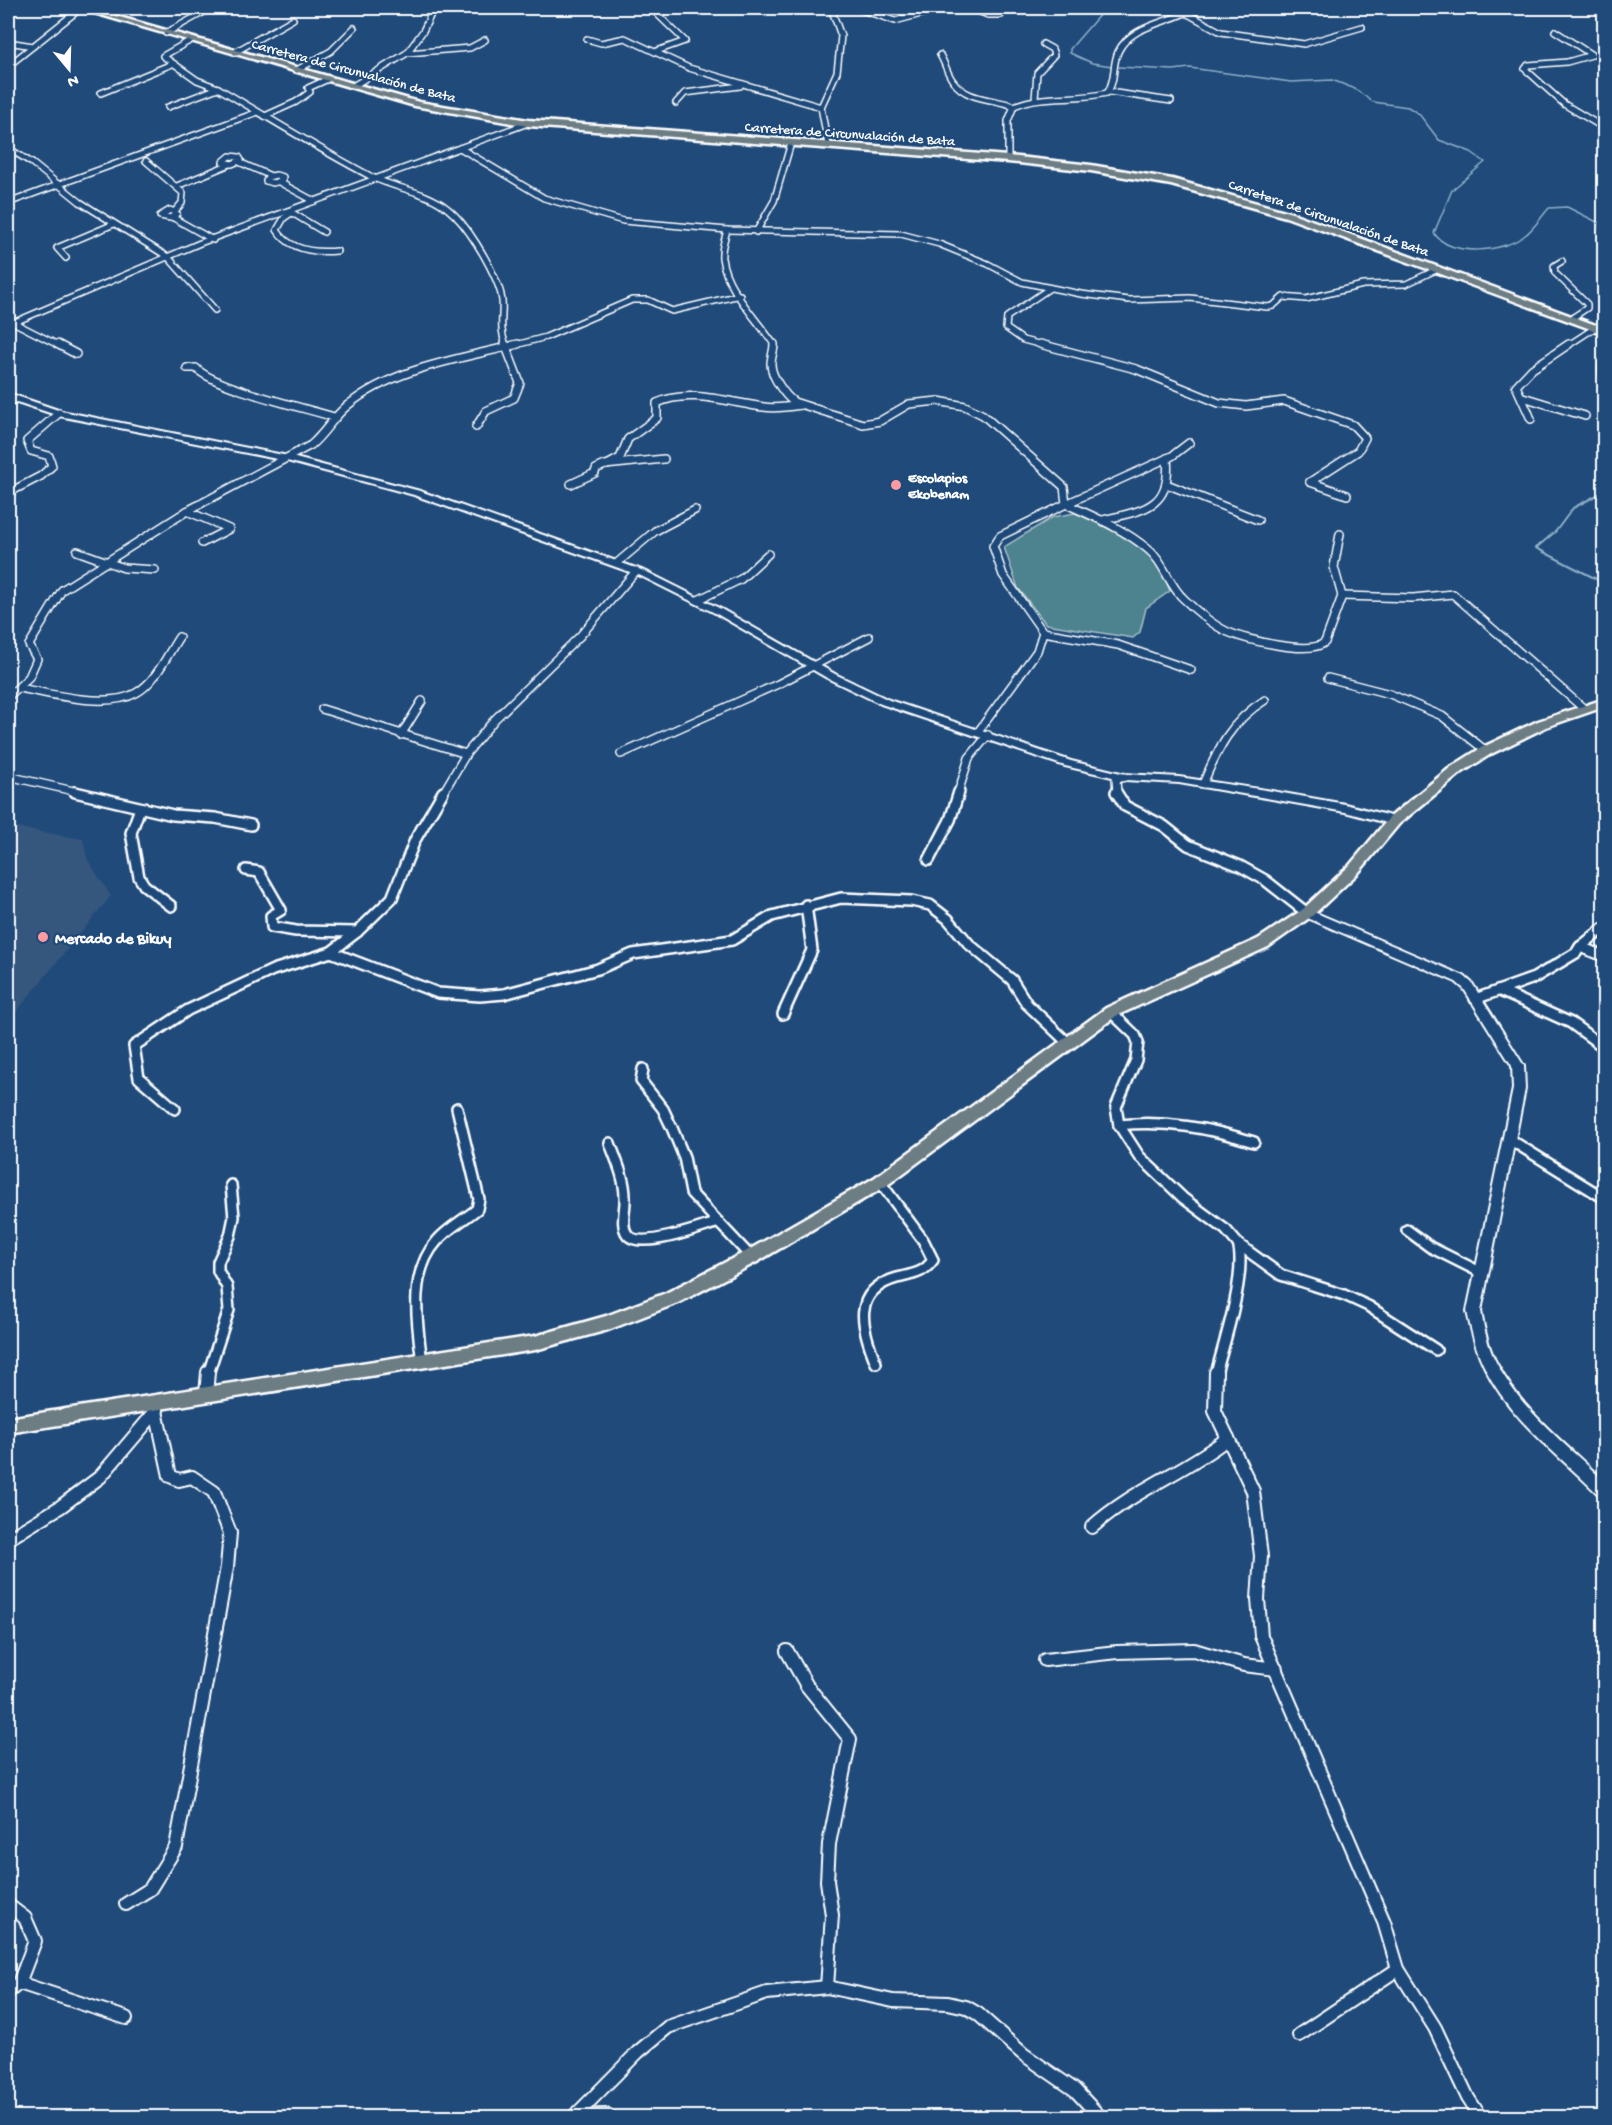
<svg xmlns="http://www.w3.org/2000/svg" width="1612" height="2125" viewBox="0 0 1612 2125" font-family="'Gochi Hand',sans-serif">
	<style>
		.built { fill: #34567d }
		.green { fill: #4d828f; stroke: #a6c0c7; stroke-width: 1.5 }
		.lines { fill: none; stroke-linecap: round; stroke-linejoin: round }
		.stream-far1 { stroke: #91b0c9; stroke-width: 1.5 }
		.stream { stroke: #91b0c9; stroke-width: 2 }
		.minor-far3-casing { stroke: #fff; stroke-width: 8 }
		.minor-far2-casing { stroke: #fff; stroke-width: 10 }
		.minor-far1-casing { stroke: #fff; stroke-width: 14 }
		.minor-casing { stroke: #fff; stroke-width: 16 }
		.tertiary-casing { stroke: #fff; stroke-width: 4 }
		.primary-casing { stroke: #fff; stroke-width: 5 }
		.minor-far3 { stroke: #1f4a7a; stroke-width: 5 }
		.minor-far2 { stroke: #1f4a7a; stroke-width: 7 }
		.minor-far1 { stroke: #1f4a7a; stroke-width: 9 }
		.minor { stroke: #1f4a7a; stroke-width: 12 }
		.tertiary { fill: #1f4a7a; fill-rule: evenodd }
		.primary { fill: #6d7d84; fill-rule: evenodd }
		.poi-dot { fill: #ff9aa2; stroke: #1f4a7a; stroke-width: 2 }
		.labels { text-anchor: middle; stroke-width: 4.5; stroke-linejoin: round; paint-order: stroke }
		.far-street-label { font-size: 14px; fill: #fff; stroke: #1f4a7a }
		.far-poi-label { font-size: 14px; font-weight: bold; fill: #fff; stroke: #1f4a7a; text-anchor: start }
		.poi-label { font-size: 16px; font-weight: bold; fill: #fff; stroke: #1f4a7a; text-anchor: start }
	</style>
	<rect width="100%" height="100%" fill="#1f4a7a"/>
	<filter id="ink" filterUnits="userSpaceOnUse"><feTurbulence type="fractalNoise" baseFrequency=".0167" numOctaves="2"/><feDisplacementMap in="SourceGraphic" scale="12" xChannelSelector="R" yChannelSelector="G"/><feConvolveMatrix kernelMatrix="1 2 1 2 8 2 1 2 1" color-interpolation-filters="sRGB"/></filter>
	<g filter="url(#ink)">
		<path class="built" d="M8 826 83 839 87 858 111 896 13 1016H8Z"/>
		<path class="green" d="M1075 513C1101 524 1145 545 1161 569 1165 576 1167 584 1170 591L1146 608 1140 632 1133 638 1046 624 1018 588 1004 547 1053 517Z"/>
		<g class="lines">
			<g class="stream-far1">
				<path d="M1032 8 1033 13H1050L1062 8"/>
				<path d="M1101 8V13L1070 49V53L1092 63 1112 66"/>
				<path d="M1119 67 1173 70 1190 68 1291 82 1332 80 1353 88 1373 102 1408 107 1419 114 1439 140 1471 152 1485 162 1452 190 1434 233C1450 258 1503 252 1524 236 1534 229 1541 217 1549 208L1567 207 1599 223 1604 248"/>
			</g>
			<g class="stream">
				<path d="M1604 350C1595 364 1596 374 1604 388"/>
				<path d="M1604 487 1601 493 1573 508 1556 531 1536 548 1604 583"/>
			</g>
			<defs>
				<g id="minor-far3">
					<path d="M657 8 653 10 685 41 657 51"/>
					<path d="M856 8 895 21 944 8"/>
					<path d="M970 8 988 15H1001"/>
					<path d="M1194 10 1206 8"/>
					<path d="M100 13 105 8"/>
					<path d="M1188 14 1221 32 1304 44 1362 27"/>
					<path d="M1555 31 1592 55 1567 62 1528 65 1525 69 1564 104 1604 128"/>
					<path d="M166 33 206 11 222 8"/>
					<path d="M587 39 601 43 625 38 689 68 821 107"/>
					<path d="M191 40 163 56 197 80 218 88C269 118 320 150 372 177 396 189 427 191 448 209 467 224 489 262 498 285 508 309 496 320 506 346"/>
					<path d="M8 42 33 46"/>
					<path d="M235 52 293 19"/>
					<path d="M407 53 423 31 434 8"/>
					<path d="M940 55C945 63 947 73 953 81 967 101 993 98 1014 106"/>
					<path d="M8 66 81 8"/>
					<path d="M297 70 331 51 354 28"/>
					<path d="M353 86 407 53 470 48 485 40"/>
					<path d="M1109 92 1171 101"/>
					<path d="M101 93 172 64"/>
					<path d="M1035 99 1037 73 1054 55 1052 49 1043 44"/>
					<path d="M676 103 685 93 740 86"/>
					<path d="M168 107 218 88"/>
					<path d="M265 116 296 102 310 92 308 88 328 79"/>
					<path d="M828 145 821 107 837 72 841 36 831 8"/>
					<path d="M8 148 32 163 80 202 168 257 215 310"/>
					<path d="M460 148 544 198 623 221 727 230 901 234 939 244 988 264 1022 282 1081 294 1129 300 1190 298 1267 307 1273 306 1283 297 1306 299 1363 285 1406 284 1438 269"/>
					<path d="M230 156 239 157 241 160 232 164 223 162Z"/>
					<path d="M1008 159V121L1014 106C1044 93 1076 101 1107 93 1116 81 1112 65 1118 52 1131 24 1171 23 1195 8"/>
					<path d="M146 161 183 193 182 203 175 211"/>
					<path d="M239 162 271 176"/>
					<path d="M276 175 283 177V180L273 183 266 181 268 177Z"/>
					<path d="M279 182 314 201"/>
					<path d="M177 186 230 164"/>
					<path d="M8 203 258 112"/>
					<path d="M170 210 177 214 170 218 160 216Z"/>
					<path d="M289 211 324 232"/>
					<path d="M290 214 284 218 277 230C290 251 315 253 337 251"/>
					<path d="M172 217 213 240"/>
					<path d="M727 230C725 239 721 248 722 258 726 290 758 320 775 346"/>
					<path d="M756 232 774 201 791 143"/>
					<path d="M66 258 57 248 114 224"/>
					<path d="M1562 261 1554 266 1555 273 1587 304V308L1572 318"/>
					<path d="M11 321 60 346"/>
					<path d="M8 325 200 243 528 123"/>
					<path d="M512 346 546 337 632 300H648L672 311 740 295"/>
					<path d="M1046 346 1023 340 1006 328 1007 317 1050 288"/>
					<path d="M1567 346 1596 327"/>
				</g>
				<g id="minor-far2">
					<path d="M57 344 76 354"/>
					<path d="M774 344C774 351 771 357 771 364 771 376 785 396 794 402L863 424 880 421 909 404 938 401 965 406 983 415 1064 487 1066 504 1000 536 993 546 1003 575 1043 632 1037 651 978 732"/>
					<path d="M1040 344 1136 369 1219 403 1246 406 1284 401 1353 425 1365 438 1358 451 1310 482"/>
					<path d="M187 368H196C213 387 305 408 334 417"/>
					<path d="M1523 397 1585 416"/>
					<path d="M8 404 15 399"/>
					<path d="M1527 409 1531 419 1516 386 1532 369 1569 344"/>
					<path d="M476 427 486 411 514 398 520 383 505 344"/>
					<path d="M607 465 620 458 628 439 657 418V403C689 388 730 403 764 407 776 409 788 407 801 405"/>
					<path d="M1310 482 1347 495"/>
					<path d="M571 484 595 473 596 469 605 465 664 459"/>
					<path d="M1169 485 1258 520"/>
					<path d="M8 493 41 476 52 466 49 456 31 451 27 441 59 413"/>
					<path d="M1066 504C1095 517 1126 530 1150 551 1165 564 1169 586 1184 599 1195 610 1214 626 1228 632 1246 640 1311 656 1325 642L1342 596 1334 567 1340 534"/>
					<path d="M1066 504 1172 456 1189 443"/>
					<path d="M187 511 229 529 202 543"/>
					<path d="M1103 520C1144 510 1172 508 1167 458"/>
					<path d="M77 551 124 568 155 570"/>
					<path d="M617 563 655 531 695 510"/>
					<path d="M1342 596 1413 598 1453 594 1583 708"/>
					<path d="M698 600 741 579 768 554"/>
					<path d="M1043 632 1118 645 1191 670"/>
					<path d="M1328 678 1390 694 1442 716 1486 751"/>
					<path d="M20 688C50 694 108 709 136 693 156 682 167 655 179 637"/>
					<path d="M8 697 29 677 37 659 29 645 62 590 187 511 311 445C326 432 333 417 348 405 395 367 461 359 518 344"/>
					<path d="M322 709 466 754"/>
					<path d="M401 735 422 701"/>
					<path d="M621 754 778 684 869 637"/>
					<path d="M8 776 82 793"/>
					<path d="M1203 784C1218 748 1231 721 1265 700"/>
					<path d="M443 793 466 754 495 719 580 636 636 571"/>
					<path d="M958 793 969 758 988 735"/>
					<path d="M1117 793 1116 779 1125 777"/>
				</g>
				<g id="minor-far1">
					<path d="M75 792 173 815 215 818 251 825"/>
					<path d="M1116 792 1125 806 1164 826 1188 845 1240 866 1265 880 1307 913"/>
					<path d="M140 808 131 833 139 877 144 885 171 906"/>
					<path d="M929 860 950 820 959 792"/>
					<path d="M246 870 259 872 281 910 271 916 272 927 296 931 357 932 392 898 415 840 443 792"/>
					<path d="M1580 947 1604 928"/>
					<path d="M331 952 438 993 480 996 504 994 598 969 633 954 732 940 772 916 841 898 911 901 930 905 948 919 969 944 1012 980 1027 1004 1067 1042"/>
					<path d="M1500 991 1571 1023 1601 1045"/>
					<path d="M1475 999 1534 978 1576 953 1580 947 1604 956"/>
					<path d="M1111 1012 1135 1035 1138 1042 1136 1060 1116 1107 1119 1125 1139 1156 1183 1198 1226 1230 1238 1244 1281 1275 1344 1295 1368 1306 1436 1350"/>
					<path d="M783 1014 812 950 806 905"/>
					<path d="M643 1069 641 1081 663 1109 672 1128 684 1157 691 1193 751 1257"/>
					<path d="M175 1109 139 1078 134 1046 188 1010 273 970 331 952 357 932"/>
					<path d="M1119 1125C1166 1120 1209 1128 1254 1142"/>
					<path d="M1509 1139 1604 1198"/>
					<path d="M610 1143C616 1160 625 1178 625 1197 626 1208 620 1224 627 1234 638 1251 699 1228 716 1223"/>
					<path d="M1407 1230 1430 1247 1480 1272"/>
					<path d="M422 1362C417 1323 408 1273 437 1241 448 1228 464 1220 477 1209L479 1199 457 1108"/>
					<path d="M876 1363C862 1329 850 1291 897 1278 913 1274 923 1274 933 1260L923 1240 880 1182"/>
					<path d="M208 1374 229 1310 227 1287 218 1271V1262L230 1236 234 1217 231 1185"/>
					<path d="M1216 1374C1224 1342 1247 1274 1238 1244"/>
				</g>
				<g id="minor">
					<path d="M1216 1372 1215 1411 1253 1491 1261 1556 1258 1599 1261 1636 1384 1922 1398 1969 1435 2028 1468 2098 1481 2118"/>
					<path d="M206 1395 208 1372"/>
					<path d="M1092 1527C1133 1490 1185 1472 1228 1438"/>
					<path d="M8 1539 60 1507 100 1477 157 1410"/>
					<path d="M787 1651 807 1686 850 1739 829 1844 827 1881 832 1915 827 1987"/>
					<path d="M1045 1660 1117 1652 1194 1650 1244 1665 1276 1669"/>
					<path d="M126 1904 150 1889 176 1847 227 1567 230 1533 214 1492 192 1477 179 1480 170 1476 156 1411"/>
					<path d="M8 1905 25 1918 35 1941 19 1983"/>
					<path d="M8 1992 19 1983 126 2018"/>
					<path d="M1299 2035 1398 1969"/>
					<path d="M574 2116 607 2115 611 2118"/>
					<path d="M573 2118 638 2052 668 2027 767 1993 827 1987 893 2001 948 2003 966 2007 978 2014 1023 2054 1075 2090 1101 2118"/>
				</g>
				<g id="tertiary">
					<path d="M8 393 61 411 288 456 420 491 647 572 721 609 835 674 889 700 1071 761 1125 774 1179 777 1266 790 1345 804 1398 818 1399 821 1394 825 1345 812 1266 798 1179 783 1125 780 1065 766 881 704 827 678 715 613 641 576 414 495 287 461 59 416 8 399Z"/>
					<path d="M1307 909 1464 976 1472 983 1524 1066 1525 1089 1481 1311C1484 1329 1488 1348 1497 1364 1522 1411 1567 1445 1604 1481V1496L1599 1495C1559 1455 1510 1419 1485 1368 1476 1350 1471 1331 1467 1311L1513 1089 1512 1066 1464 989 1456 982 1303 916 1301 913 1303 910Z"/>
				</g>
				<g id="primary">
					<path d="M77 8H88L419 102 528 120 1008 156 1091 165 1172 179 1292 213 1604 328V334L1286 217 1171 185 1091 171 1008 162 528 126 415 106Z"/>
					<path d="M1604 699V707L1546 727 1491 754 1461 773 1399 824 1359 872 1312 916 1268 947 1116 1016 886 1186 757 1262 678 1303 608 1330 535 1350 8 1433V1418L535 1336 606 1316 666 1293 745 1252 874 1178 1106 1008 1258 939 1302 910 1349 866 1389 818 1451 767 1481 748 1538 721Z"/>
				</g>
			</defs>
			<use href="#minor-far3" class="minor-far3-casing"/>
			<use href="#minor-far2" class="minor-far2-casing"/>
			<use href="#minor-far1" class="minor-far1-casing"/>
			<use href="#minor" class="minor-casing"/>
			<use href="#tertiary" class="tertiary-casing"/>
			<use href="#primary" class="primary-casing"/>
			<use href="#minor-far3" class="minor-far3"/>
			<use href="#minor-far2" class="minor-far2"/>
			<use href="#minor-far1" class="minor-far1"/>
			<use href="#minor" class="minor"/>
			<use href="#tertiary" class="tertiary"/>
			<use href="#primary" class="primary"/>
		</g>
	</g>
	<g class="poi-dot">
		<circle cx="896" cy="485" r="6"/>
		<circle cx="43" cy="937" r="6"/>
	</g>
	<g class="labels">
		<g class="far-street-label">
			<text transform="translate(354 70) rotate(15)" y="5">Carretera de Circunvalación de Bata</text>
			<text transform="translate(850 133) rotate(4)" y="5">Carretera de Circunvalación de Bata</text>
			<text transform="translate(1329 217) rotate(19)" y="5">Carretera de Circunvalación de Bata</text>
		</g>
		<g class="far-poi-label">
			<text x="908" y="482">Escolapios<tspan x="908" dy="16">Ekobenam</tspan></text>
		</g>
		<g class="poi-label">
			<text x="55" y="943">Mercado de Bikuy</text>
		</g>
	</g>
	<rect width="1612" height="2125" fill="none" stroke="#1f4a7a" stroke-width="30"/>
	<rect x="15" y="15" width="1582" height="2095" fill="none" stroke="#fff" stroke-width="2" filter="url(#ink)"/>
	<g transform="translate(69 69) rotate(161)" stroke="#1f4a7a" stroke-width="4.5" paint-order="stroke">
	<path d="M0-4.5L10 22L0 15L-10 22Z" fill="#ffffff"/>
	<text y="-9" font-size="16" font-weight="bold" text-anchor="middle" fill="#ffffff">N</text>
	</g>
</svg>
